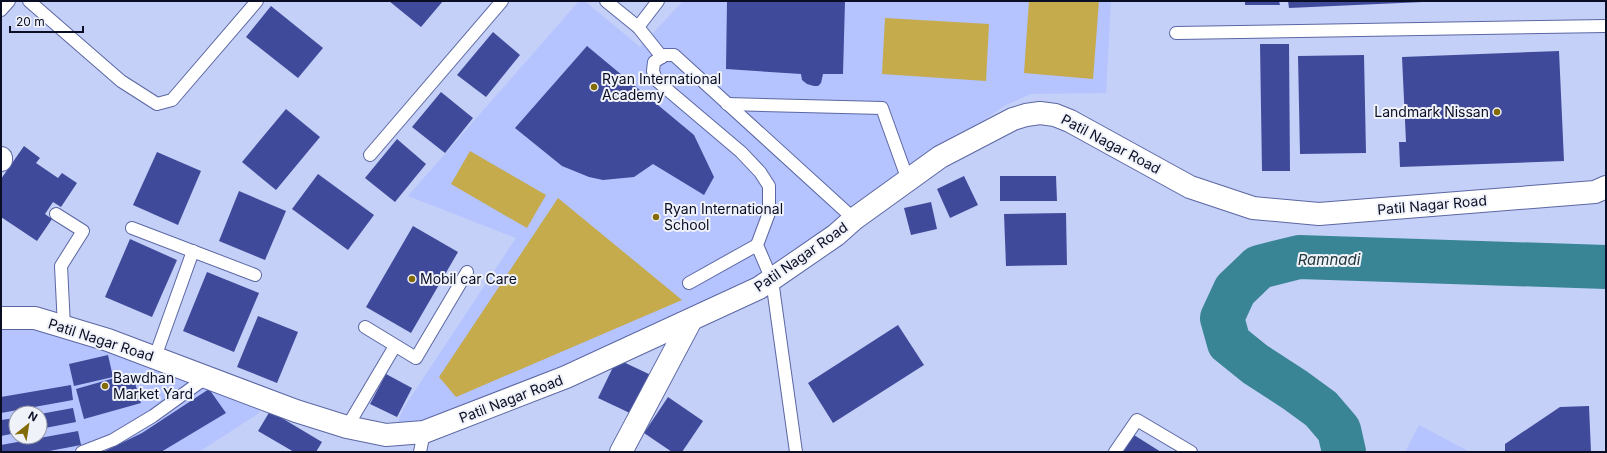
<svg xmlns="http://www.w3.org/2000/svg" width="1607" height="453" viewBox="0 0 1607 453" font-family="Inter,sans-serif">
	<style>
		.built { fill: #b5c3fe; fill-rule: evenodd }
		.green { fill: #c5ab4b }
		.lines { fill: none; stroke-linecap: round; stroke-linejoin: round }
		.river { stroke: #398595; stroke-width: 44 }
		.building { fill: #3f4a9b }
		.service-casing { stroke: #5b67a3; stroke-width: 14 }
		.minor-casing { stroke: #5b67a3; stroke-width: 24 }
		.tertiary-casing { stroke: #5b67a3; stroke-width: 24 }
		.service { stroke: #fff; stroke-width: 12 }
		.minor { stroke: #fff; stroke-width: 22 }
		.tertiary { stroke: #fff; stroke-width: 22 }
		.poi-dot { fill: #836c07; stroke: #f0f2f9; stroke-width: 1.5 }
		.labels { text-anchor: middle; stroke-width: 4; stroke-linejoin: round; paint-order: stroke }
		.poi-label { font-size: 14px; fill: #0a0e25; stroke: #f0f2f9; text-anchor: start }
		.street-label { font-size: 14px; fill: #0a0e25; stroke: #f0f2f9 }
		.water-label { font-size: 15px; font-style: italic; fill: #21393f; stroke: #f0f2f9 }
	</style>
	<rect width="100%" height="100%" fill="#c5d0f8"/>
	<g class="built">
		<path d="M579 1H585L640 47 683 1H1111L1106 93 1031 94 1004 106 809 246 759 279 703 307 421 428 398 422 403 409 516 238 408 196Z"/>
		<path d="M1 326 51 332 102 348 260 405 259 413 199 452H1ZM16 413H40V437H16Z"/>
		<path d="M1419 425 1470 452H1405Z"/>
	</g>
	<g class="green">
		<path d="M1029 1H1099L1093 79 1024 73Z"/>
		<path d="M885 18 989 24 986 81 882 74Z"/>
		<path d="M470 151 546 195 527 228 451 184Z"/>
		<path d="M558 198 682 300 456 397 439 377Z"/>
	</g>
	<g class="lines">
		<path class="river" d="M1344 452 1339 430 1321 409 1295 390 1255 364 1229 343 1222 318 1235 290 1259 267 1299 257 1606 267"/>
	</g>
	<g class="building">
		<path d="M389 1H443L421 27Z"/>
		<path d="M727 1H845L843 74H823L821 83 818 86H814L807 84 802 80 801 74 726 69Z"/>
		<path d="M1245 1H1279L1280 5H1245Z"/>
		<path d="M1288 1H1423V2L1289 8Z"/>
		<path d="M271 6 323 48 298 78 246 37Z"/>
		<path d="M493 32 520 55 486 97 457 75Z"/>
		<path d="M1260 44H1289L1290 171H1262Z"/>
		<path d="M587 46 694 135 714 177 704 195 653 164 634 177 603 180 589 177 562 166 515 128Z"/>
		<path d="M1559 51 1564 161 1400 167 1399 142H1406L1402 57Z"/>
		<path d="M1364 55 1366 153 1300 154 1298 56Z"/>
		<path d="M441 92 473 118 445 153 412 127Z"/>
		<path d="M286 109 320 137 276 190 242 162Z"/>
		<path d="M397 139 426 164 395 202 365 178Z"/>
		<path d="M24 146 40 158 36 163 58 178 62 173 77 183 61 207 53 202 45 214 52 219 37 241 1 217V179Z"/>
		<path d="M157 152 201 171 178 225 133 205Z"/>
		<path d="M318 174 374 215 348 250 292 209Z"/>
		<path d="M964 176 978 205 950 218 937 189Z"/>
		<path d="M1000 176H1056L1057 201H1000Z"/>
		<path d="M239 191 286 211 265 260 219 241Z"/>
		<path d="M931 202 937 229 911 235 904 208Z"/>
		<path d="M1066 213 1067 265 1006 266 1004 214Z"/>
		<path d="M413 226 458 252 411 333 366 307Z"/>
		<path d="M130 239 177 260 152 317 105 297Z"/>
		<path d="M207 272 259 293 234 352 183 331Z"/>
		<path d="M258 316 298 332 277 383 237 367Z"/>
		<path d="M898 325 924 365 833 423 808 383Z"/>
		<path d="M108 355 113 377 74 386 69 364Z"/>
		<path d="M617 359 653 376 634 415 598 398Z"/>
		<path d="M132 373 141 403 84 419 76 389Z"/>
		<path d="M386 374 412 388 397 417 370 404Z"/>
		<path d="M71 385 73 400 1 413V397Z"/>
		<path d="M209 389 226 413 161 452H103L142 433Z"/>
		<path d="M668 397 703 421 682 452H672L644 433Z"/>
		<path d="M1589 406 1591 452H1505V444L1560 407Z"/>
		<path d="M73 408 76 422 40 429V414Z"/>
		<path d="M270 411 322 442 316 452H294L258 431Z"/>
		<path d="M16 418V433L1 436V420Z"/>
		<path d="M78 431 81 445 44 452H1V445Z"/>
		<path d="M1134 435 1161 452H1123Z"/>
	</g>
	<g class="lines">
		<defs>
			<g id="service">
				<path d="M29 1 121 81 157 104 172 100 257 1"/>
				<path d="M606 1 638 27 662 57"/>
				<path d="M1 10 9 1"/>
				<path d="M638 27 658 1"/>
				<path d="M1176 33 1606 26"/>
				<path d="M727 104 882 108 905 172"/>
				<path d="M370 155 502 1"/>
				<path d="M56 214 83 231 61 266 64 327"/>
				<path d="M132 228 255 275"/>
				<path d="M689 283 757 245"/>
				<path d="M365 327 416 358 467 272"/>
				<path d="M155 357 193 251"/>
				<path d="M347 427 395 346"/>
				<path d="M82 452 113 440 153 416 207 377"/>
				<path d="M420 452 424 432"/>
				<path d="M796 452 772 280 757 245 769 213V186L760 172 741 152 656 80 653 71 654 62 665 55H674L854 219"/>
				<path d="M1115 452 1137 420 1191 452"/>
			</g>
			<g id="minor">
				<path d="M1 158V160"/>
				<path d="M621 452 691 320"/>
			</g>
			<path id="tertiary" d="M1 318H35L108 340 296 411 347 427 386 435 424 432 566 377 759 288 836 235 854 219 940 157 1013 119 1026 115 1040 113 1055 115 1070 121 1190 187 1253 208 1319 214 1595 192 1606 187"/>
		</defs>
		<use href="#service" class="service-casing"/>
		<use href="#minor" class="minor-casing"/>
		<use href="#tertiary" class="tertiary-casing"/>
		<use href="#service" class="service"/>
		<use href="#minor" class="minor"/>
		<use href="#tertiary" class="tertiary"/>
	</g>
	<g class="poi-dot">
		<circle cx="594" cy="87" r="4"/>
		<circle cx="1497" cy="112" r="4"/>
		<circle cx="656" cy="217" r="4"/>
		<circle cx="412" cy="279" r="4"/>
		<circle cx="105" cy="386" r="4"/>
	</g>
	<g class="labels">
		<g class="poi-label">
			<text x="602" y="84">Ryan International<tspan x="602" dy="16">Academy</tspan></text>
			<text x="1489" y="117" text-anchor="end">Landmark Nissan</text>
			<text x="664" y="214">Ryan International<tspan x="664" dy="16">School</tspan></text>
			<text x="420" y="284">Mobil car Care</text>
			<text x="113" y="383">Bawdhan<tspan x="113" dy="16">Market Yard</tspan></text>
		</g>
		<g class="street-label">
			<text transform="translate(1111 144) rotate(28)" y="5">Patil Nagar Road</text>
			<text transform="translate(1432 205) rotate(-5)" y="5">Patil Nagar Road</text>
			<text transform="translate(801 257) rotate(-35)" y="5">Patil Nagar Road</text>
			<text transform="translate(101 340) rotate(18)" y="5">Patil Nagar Road</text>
			<text transform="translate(511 399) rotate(-21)" y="5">Patil Nagar Road</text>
		</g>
		<g class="water-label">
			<text x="1329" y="265">Ramnadi</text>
		</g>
	</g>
	<rect width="1607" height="453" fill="none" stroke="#0a0e25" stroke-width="4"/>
	<g transform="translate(28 425) rotate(30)"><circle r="19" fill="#f0f2f9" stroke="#9497a4"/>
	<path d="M0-3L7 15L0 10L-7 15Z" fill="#836c07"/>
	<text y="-6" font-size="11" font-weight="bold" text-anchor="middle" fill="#0a0e25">N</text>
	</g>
	<path d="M10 26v6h73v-6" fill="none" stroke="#0a0e25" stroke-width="2"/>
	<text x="16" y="26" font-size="12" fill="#0a0e25" stroke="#f0f2f9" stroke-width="3" paint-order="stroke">20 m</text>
</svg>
